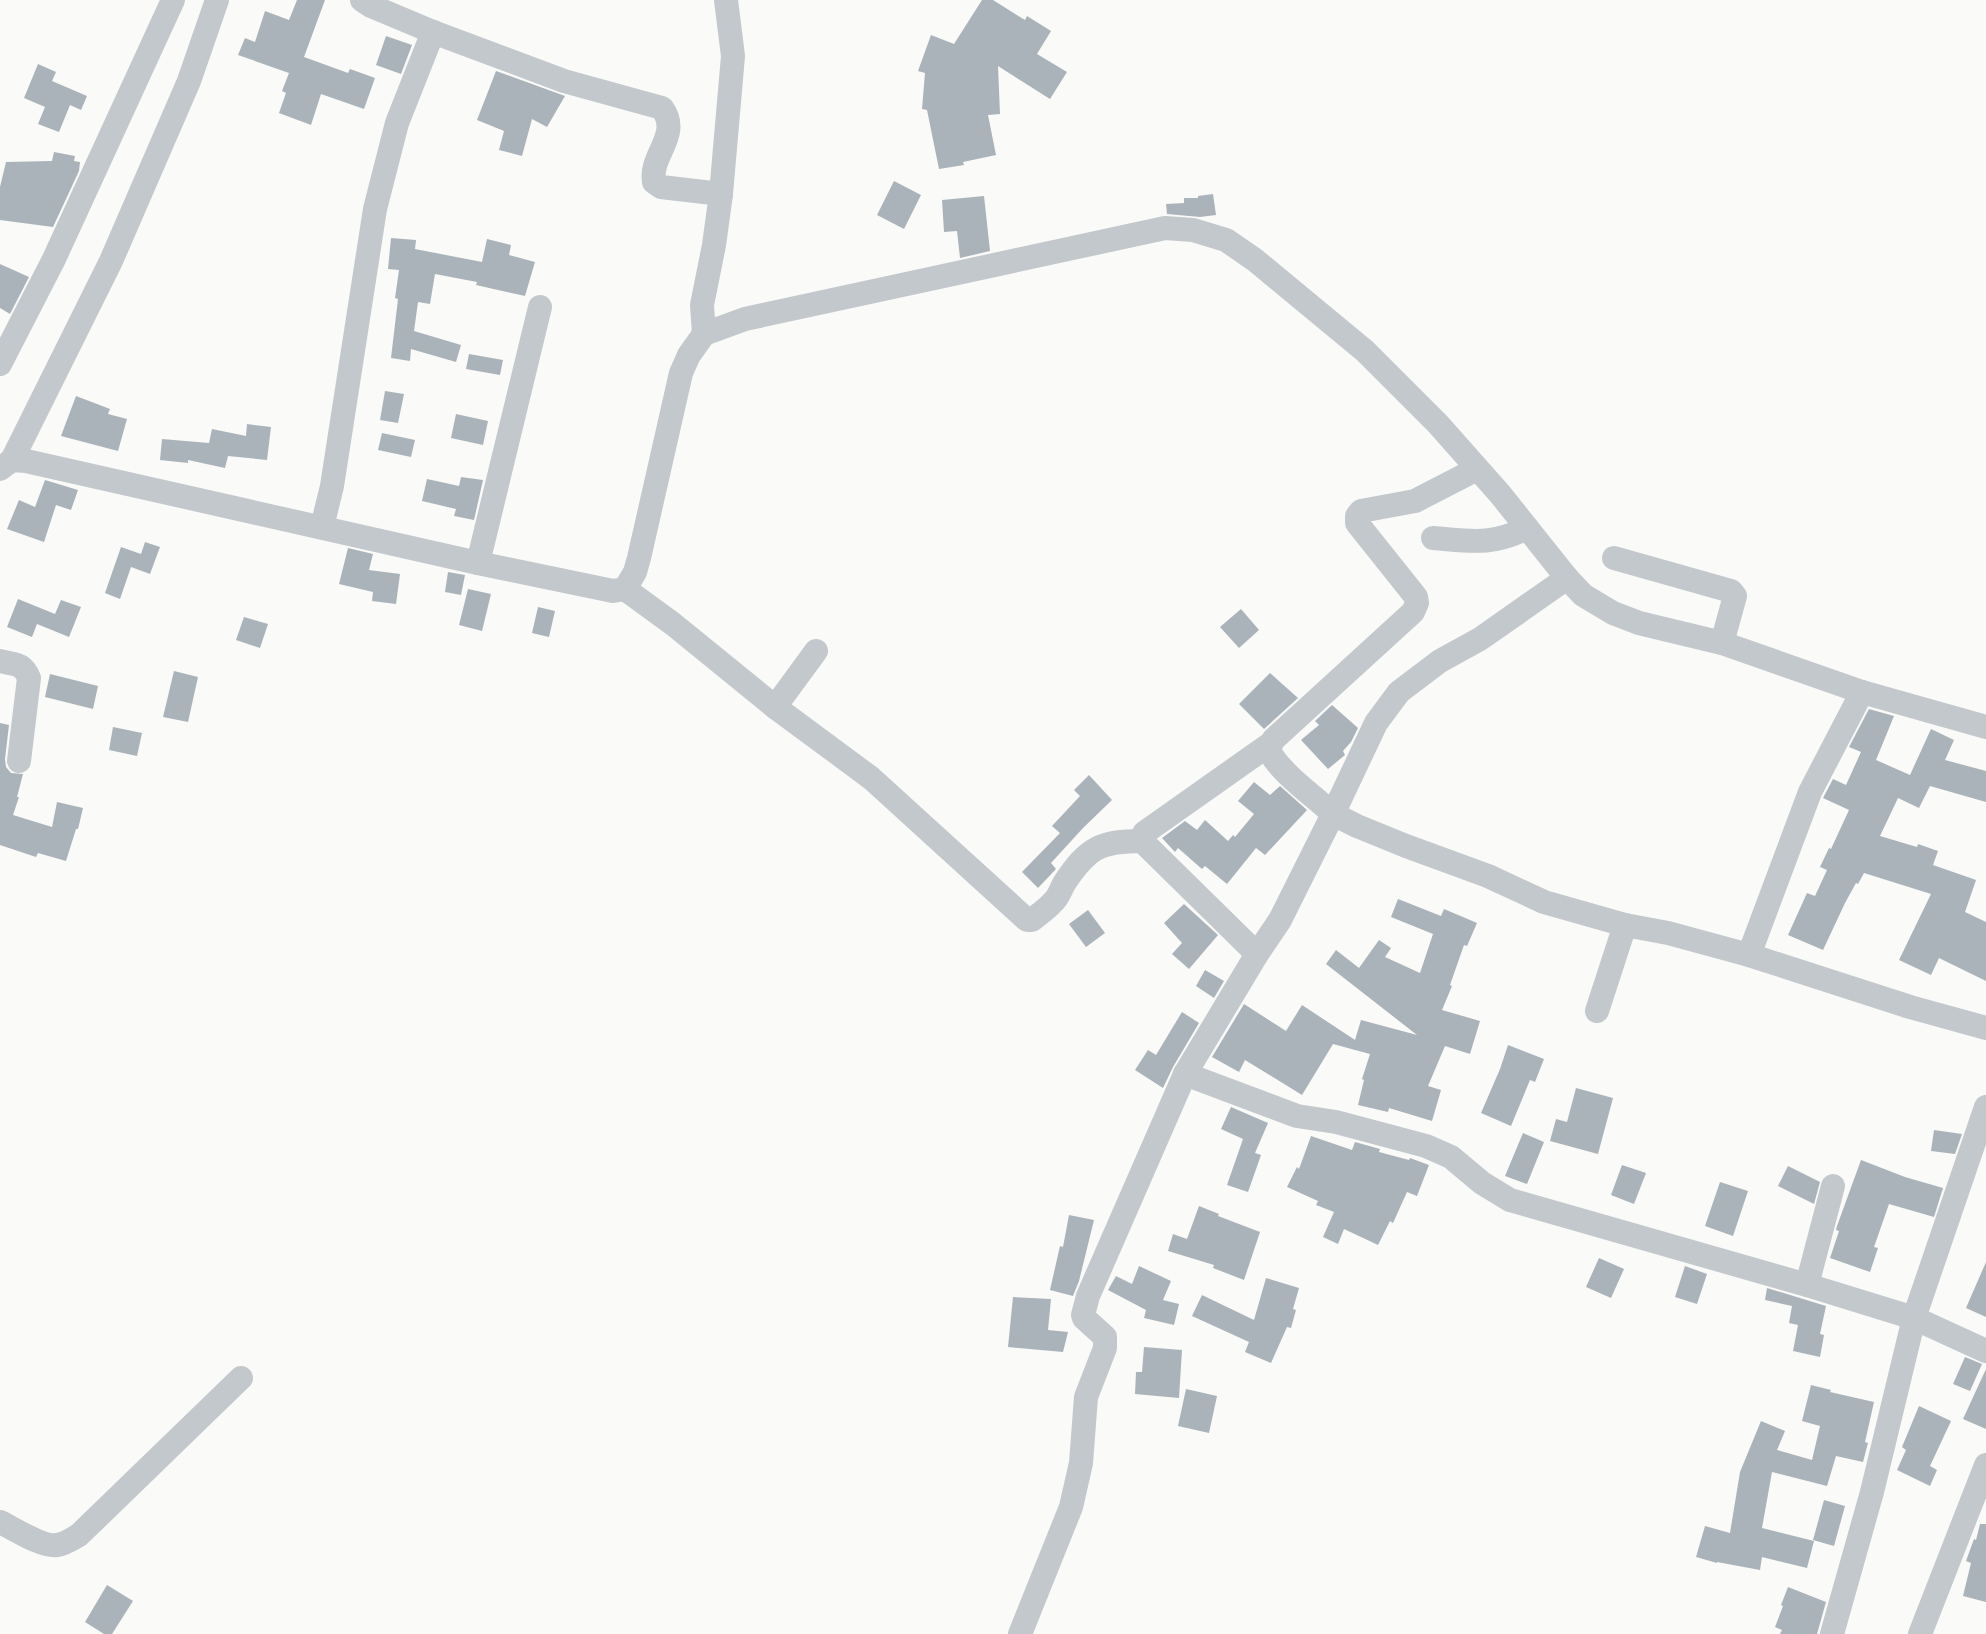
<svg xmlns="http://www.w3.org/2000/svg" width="1986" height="1634" viewBox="0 0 1986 1634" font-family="Karla,sans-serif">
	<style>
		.building { fill: #aab3b9 }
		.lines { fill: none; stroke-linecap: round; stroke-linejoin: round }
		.minor { stroke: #c3c8cc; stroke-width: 24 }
	</style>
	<rect width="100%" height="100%" fill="#fafaf8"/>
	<g class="building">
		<path d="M297 0H325L304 57 348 73 350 69 375 78 364 109 321 94 311 125 279 113 286 93 282 91 289 73 238 55 245 38 255 42 265 11 289 20Z"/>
		<path d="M982 0H993L1025 20 1027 16 1051 31 1037 54 1067 72 1050 99 998 66 1000 114 988 115 996 155 963 162 964 165 939 169 927 110 922 109 925 73 918 71 931 35 954 44Z"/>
		<path d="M386 36 412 45 401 74 376 65Z"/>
		<path d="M38 64 56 72 52 81 87 96 81 110 70 105 59 132 38 124 45 107 24 98Z"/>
		<path d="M496 71 565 96 547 127 532 119 522 156 499 150 504 131 477 120Z"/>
		<path d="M54 152 75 156 74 161 80 162 79 171 53 227 0 220V187L6 162 52 161Z"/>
		<path d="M894 181 921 195 904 229 877 215Z"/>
		<path d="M1213 194 1216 215 1200 217 1167 214 1166 204 1184 203V198H1198V196Z"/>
		<path d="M984 196 990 251 960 258 957 231 944 232 942 200Z"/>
		<path d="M391 238 416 240 415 249 482 262 487 239 511 245 509 255 535 262 525 296 476 285 477 282 435 274 430 304 418 302 414 331 461 345 456 362 411 349 410 361 391 358 398 299 395 298 399 270 388 269Z"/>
		<path d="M0 264 29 277 10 314 0 308Z"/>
		<path d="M469 354 503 360 500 375 466 369Z"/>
		<path d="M385 391 404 394 398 423 380 420Z"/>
		<path d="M76 396 110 409 108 414 127 419 118 451 61 436Z"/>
		<path d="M456 414 488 421 483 445 451 438Z"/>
		<path d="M247 424 271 427 267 460 228 456 225 468 188 460V463L160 460 162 439 209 443 212 429 246 436Z"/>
		<path d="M382 433 415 440 411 457 378 450Z"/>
		<path d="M461 477 483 480 474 520 454 516 456 509 422 501 427 479 459 486Z"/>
		<path d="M45 480 78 490 71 510 56 505 44 542 7 529 19 500 35 507Z"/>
		<path d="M145 542 160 547 150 574 131 567 120 599 105 593 121 547 141 554Z"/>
		<path d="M348 548 373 554 369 570 400 574 396 604 372 601 373 592 339 584Z"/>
		<path d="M448 572 465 575 461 595 445 592Z"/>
		<path d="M468 589 491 594 482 631 459 625Z"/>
		<path d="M18 599 55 614 61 600 81 607 69 637 37 624 32 637 7 627Z"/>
		<path d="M538 607 555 611 549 637 532 633Z"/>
		<path d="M1241 609 1259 630 1239 648 1220 627Z"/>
		<path d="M244 617 268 624 260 648 236 640Z"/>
		<path d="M174 671 198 677 188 722 163 717Z"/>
		<path d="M1270 673 1298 698 1264 729 1239 704Z"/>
		<path d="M50 674 98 686 93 709 45 697Z"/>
		<path d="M1332 705 1358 728 1351 742 1343 751 1345 755 1328 769 1301 740 1319 725 1315 721Z"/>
		<path d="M1869 709 1894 716 1876 760 1910 775 1931 729 1954 740 1945 760 1986 771V802L1930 786 1919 808 1898 798 1880 836 1917 847 1918 844 1938 851 1933 865 1976 880 1965 912 1986 922V981L1939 958 1931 975 1899 960 1931 894 1864 873 1858 884 1856 883 1845 903 1823 950 1788 935 1807 893 1815 896 1827 870 1820 867 1829 848 1831 849 1849 810 1823 798 1833 779 1846 785 1861 752 1849 747Z"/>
		<path d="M0 723 9 725 5 759 6 767 11 773 23 774 17 797H19L13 815 52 827 57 802 83 808 78 829H76L66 861 38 853 36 857 0 845Z"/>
		<path d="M113 727 142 733 137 756 109 750Z"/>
		<path d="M1089 775 1112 800 1083 828 1051 863 1056 869 1038 888 1022 872 1060 833 1052 826 1080 796 1074 790Z"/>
		<path d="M1254 782 1270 795 1280 786 1307 810 1265 855 1256 848 1227 884 1205 866 1202 869 1178 848 1175 852 1162 838 1185 821 1197 830 1205 820 1228 841 1233 835 1235 837 1254 814 1238 801Z"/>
		<path d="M1398 899 1441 916 1444 909 1477 923 1467 946 1464 945 1450 985 1452 986 1442 1010 1480 1021 1470 1054 1445 1046 1428 1086 1441 1090 1432 1121 1389 1108 1388 1112 1358 1105 1364 1080 1362 1079 1370 1054 1333 1044 1302 1095 1245 1060 1239 1072 1212 1057 1244 1004 1286 1031 1302 1005 1355 1040 1361 1020 1417 1035 1326 964 1336 950 1359 968 1379 940 1391 948 1385 957 1420 973 1433 934 1391 917Z"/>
		<path d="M1184 904 1218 935 1189 969 1172 954 1182 943 1164 923Z"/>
		<path d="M1088 910 1105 933 1086 947 1069 924Z"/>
		<path d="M1205 970 1224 981 1214 998 1196 986Z"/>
		<path d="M1182 1012 1199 1023 1173 1067 1163 1088 1135 1070 1148 1050 1156 1055Z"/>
		<path d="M1508 1045 1544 1059 1535 1082 1530 1080 1511 1126 1481 1113 1500 1069Z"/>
		<path d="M1576 1088 1613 1098 1598 1154 1550 1141 1556 1119 1567 1122Z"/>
		<path d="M1231 1107 1268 1123 1255 1153 1261 1155 1248 1192 1227 1185 1243 1139 1221 1129Z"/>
		<path d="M1934 1130 1962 1134 1955 1154 1931 1151Z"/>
		<path d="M1523 1133 1544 1142 1527 1184 1505 1176Z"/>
		<path d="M1311 1136 1352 1150 1355 1142 1380 1149 1379 1152 1409 1160 1410 1158 1429 1165 1417 1196 1407 1192 1393 1223 1390 1221 1378 1245 1344 1229 1338 1244 1323 1237 1334 1212 1316 1205 1318 1201 1287 1187 1297 1167 1299 1169Z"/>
		<path d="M1861 1160 1905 1177 1943 1188 1934 1217 1889 1204 1874 1247 1878 1248 1870 1272 1830 1258 1839 1231 1836 1230 1837 1226Z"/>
		<path d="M1622 1165 1646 1173 1634 1204 1611 1195Z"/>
		<path d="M1788 1166 1820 1182 1814 1204 1778 1186Z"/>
		<path d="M1720 1182 1748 1191 1733 1236 1705 1226Z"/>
		<path d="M1199 1206 1219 1214 1218 1216 1260 1232 1244 1280 1213 1268 1214 1265 1168 1251 1173 1234 1187 1239Z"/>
		<path d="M1069 1215 1094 1220 1079 1281 1073 1296 1050 1290 1060 1246 1063 1247Z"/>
		<path d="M1599 1258 1624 1269 1611 1298 1586 1287Z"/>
		<path d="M1986 1262V1317L1966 1308Z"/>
		<path d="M1139 1266 1171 1281 1163 1300 1179 1304 1174 1325 1144 1318 1146 1310 1108 1290 1116 1276 1132 1284Z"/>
		<path d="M1685 1266 1707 1274 1697 1304 1675 1297Z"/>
		<path d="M1266 1278 1299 1288 1293 1309 1296 1310 1291 1328 1287 1327 1271 1363 1245 1352 1249 1342 1192 1316 1202 1295 1254 1320Z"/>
		<path d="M1767 1288 1826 1306 1820 1334 1824 1335 1820 1357 1793 1351 1798 1325 1789 1323 1792 1306 1765 1300Z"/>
		<path d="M1013 1297 1051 1299 1048 1330 1068 1332 1063 1352 1008 1347Z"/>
		<path d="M1144 1347 1182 1350 1179 1398 1135 1394 1136 1372H1142Z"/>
		<path d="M1965 1357 1982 1364 1970 1391 1953 1384Z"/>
		<path d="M1986 1369V1429L1963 1419Z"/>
		<path d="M1811 1385 1831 1390 1830 1392 1874 1402 1865 1442 1868 1443 1863 1462 1836 1456 1827 1486 1772 1472 1762 1528 1814 1541 1807 1568 1762 1557 1760 1570 1717 1562V1563L1696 1557 1705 1526 1730 1533 1740 1472 1761 1421 1785 1431 1777 1450 1812 1460 1820 1426 1802 1421Z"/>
		<path d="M1186 1389 1217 1396 1209 1433 1178 1426Z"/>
		<path d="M1919 1406 1951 1421 1930 1466 1937 1470 1930 1486 1897 1470 1906 1450 1902 1447Z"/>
		<path d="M1824 1500 1845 1506 1834 1546 1813 1540Z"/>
		<path d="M1980 1524H1986V1602L1963 1596 1971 1563 1966 1561 1974 1539 1976 1540Z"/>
		<path d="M107 1585 133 1601 112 1634H104L85 1622Z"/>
		<path d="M1788 1587 1826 1602 1817 1634H1780L1782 1630 1775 1627 1783 1606 1781 1605Z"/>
	</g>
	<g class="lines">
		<g class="minor">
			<path d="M362 0 371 6 433 32 564 81 662 108C682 135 649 155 654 182L661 187 721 194"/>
			<path d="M704 334 702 305 714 245 721 194 733 56 726 0"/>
			<path d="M0 364 54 259 173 0"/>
			<path d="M12 460 111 261 189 81 217 0"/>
			<path d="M0 469 12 460 26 461 478 563 613 591 625 589 635 572 639 558 681 373 689 355 704 334 745 319 1165 228 1193 230 1226 240 1255 260 1365 351 1438 424 1500 494 1567 578 1583 595 1613 613 1639 623 1722 643 1862 692 1986 727"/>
			<path d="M1477 469 1415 501 1361 511 1357 516V523L1416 597 1417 603 1413 612 1274 739 1268 749C1279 772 1314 796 1333 814L1376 723 1399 692 1440 661 1480 639 1567 578"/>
			<path d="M322 527 332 486 375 209 397 123 433 32"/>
			<path d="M1433 538C1471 541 1491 546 1527 528"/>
			<path d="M1614 558 1731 591 1735 596 1722 643"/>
			<path d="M478 563 540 307"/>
			<path d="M625 589 673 624 775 707 871 778 1027 920H1032C1039 914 1047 909 1053 902 1059 897 1061 888 1065 882 1088 848 1100 841 1142 841L1257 954 1280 920 1333 814 1357 826 1406 846 1488 876 1544 902 1625 925 1668 933 1749 955 1910 1007 1986 1028"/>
			<path d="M0 661C15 665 22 662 29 678L19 761"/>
			<path d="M775 707 816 651"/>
			<path d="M1142 841 1144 833 1270 744"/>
			<path d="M1749 955 1810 792 1862 692"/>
			<path d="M1597 1011 1625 925"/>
			<path d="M1185 1074 1297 1116 1336 1122 1426 1146 1451 1157 1482 1183 1510 1200 1807 1285 1914 1318 1986 1351"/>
			<path d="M1807 1285 1833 1186"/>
			<path d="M0 1522C13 1528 43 1548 57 1545 65 1544 72 1539 79 1535L241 1378"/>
			<path d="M1020 1634 1071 1507 1081 1463 1086 1397 1105 1348V1337L1084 1318 1083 1315 1088 1296 1185 1074 1257 954"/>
			<path d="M1832 1634 1872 1492 1914 1318 1986 1107"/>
			<path d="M1920 1634 1986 1465"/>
		</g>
	</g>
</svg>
